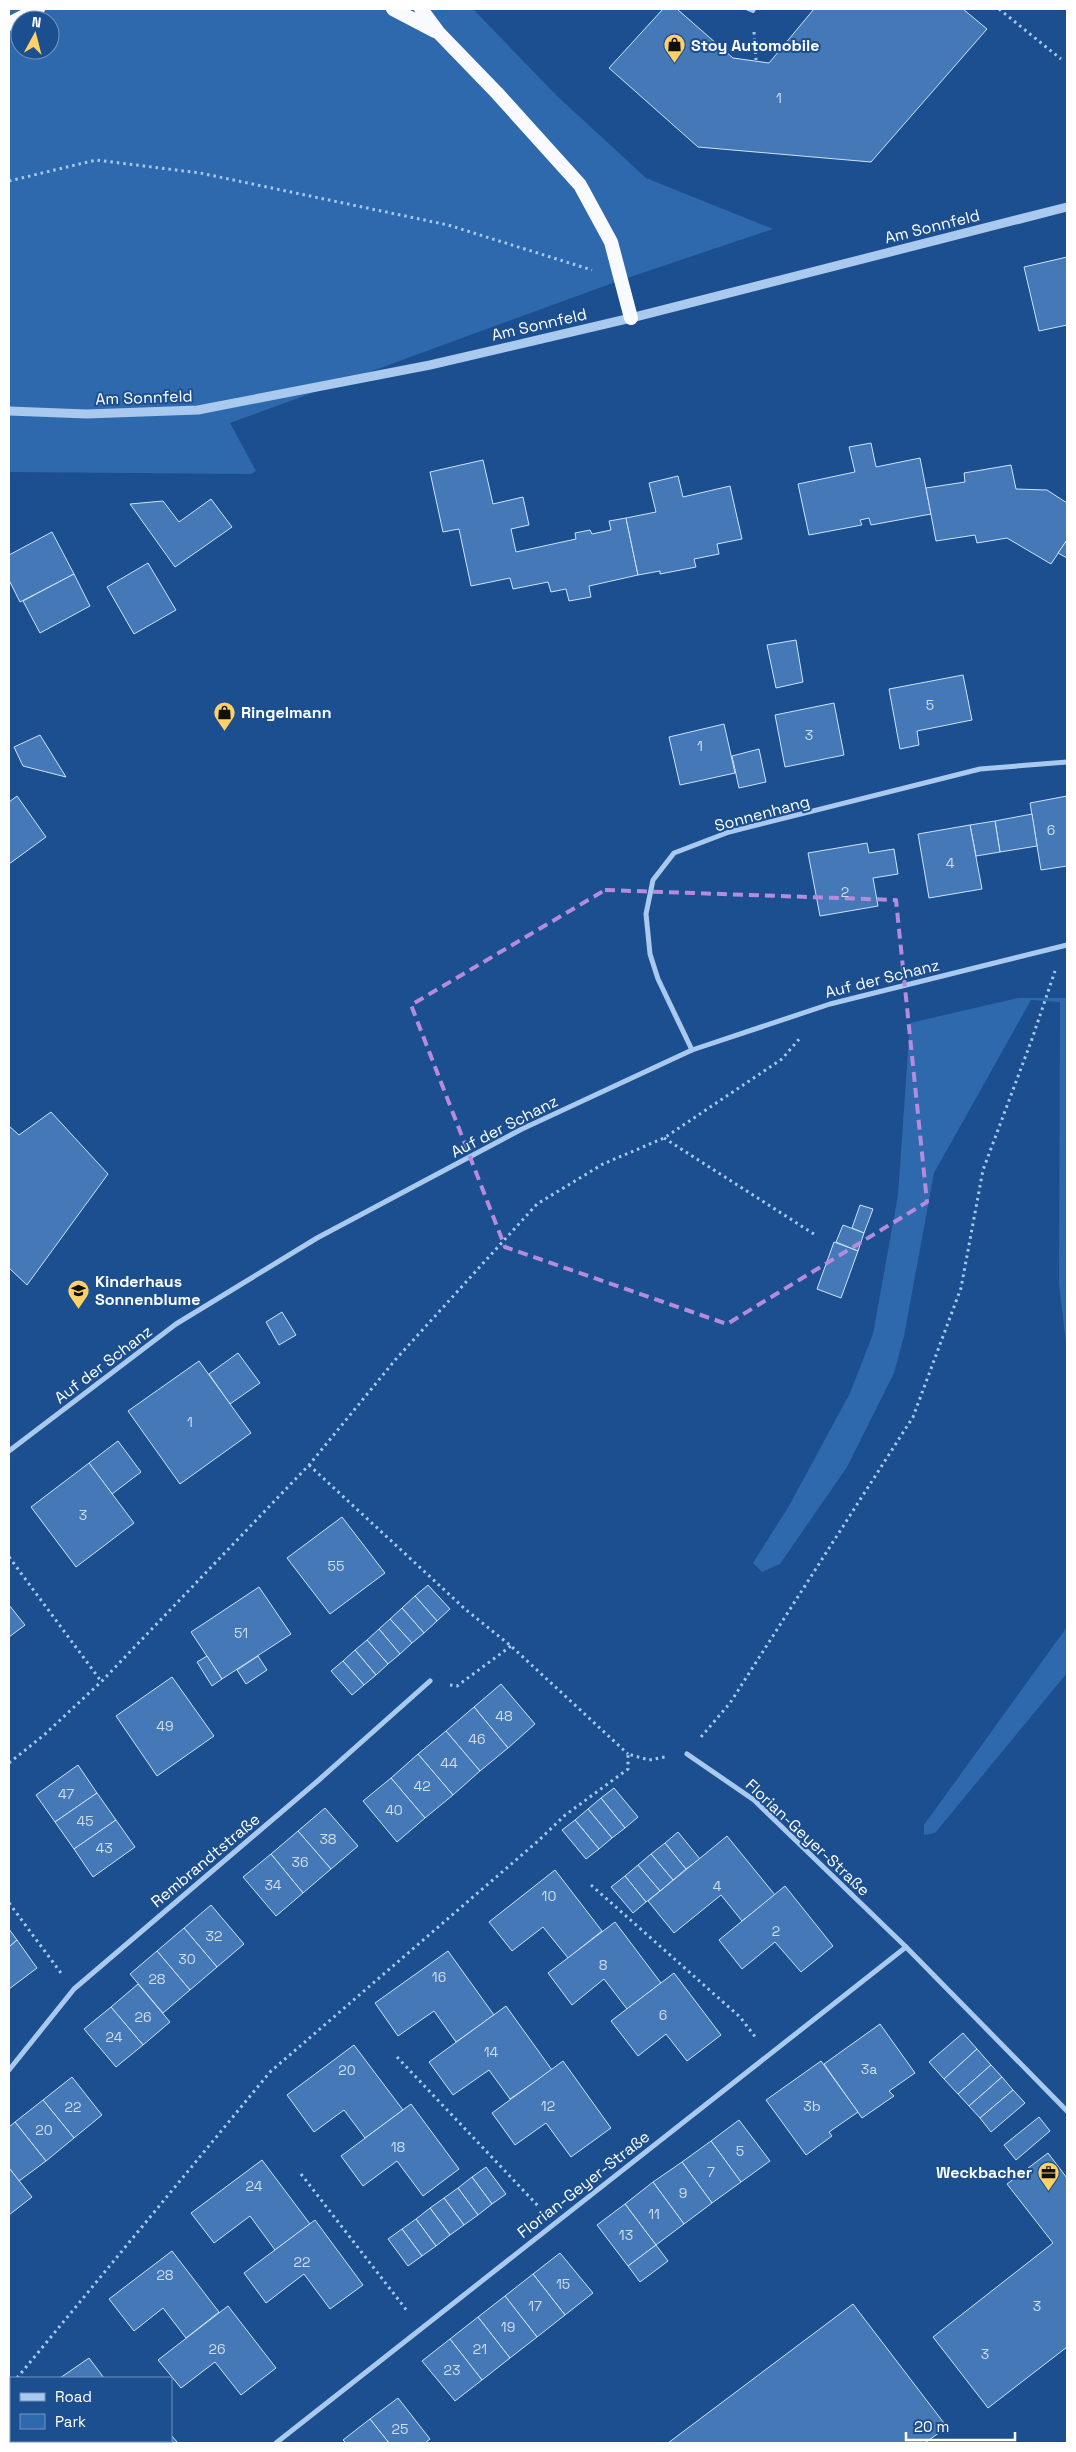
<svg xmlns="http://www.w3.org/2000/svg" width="1076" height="2452" viewBox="0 0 1076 2452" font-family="'Space Grotesk',sans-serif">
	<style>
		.green { fill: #2e69ad; fill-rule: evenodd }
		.building { fill: #4478b7; stroke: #cfe3fa }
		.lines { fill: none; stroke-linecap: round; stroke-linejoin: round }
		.path { stroke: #a9c9ee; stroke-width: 3; stroke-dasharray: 2.5 4; stroke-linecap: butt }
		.service { stroke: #a9c9ee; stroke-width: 4 }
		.minor { stroke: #a9c9ee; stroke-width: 5 }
		.tertiary { stroke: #a9c9ee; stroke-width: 9 }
		.trunk { stroke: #f8faff; stroke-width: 14 }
		.marked { fill: none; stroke: #b68bdc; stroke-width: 4; stroke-dasharray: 10 6; stroke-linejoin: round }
		.labels { text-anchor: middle; stroke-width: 4; stroke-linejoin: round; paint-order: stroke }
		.number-label { font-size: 14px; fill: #d0dded }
		.poi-label { font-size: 16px; font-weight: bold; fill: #fff; stroke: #1b4f8f; text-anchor: start }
		.street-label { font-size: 16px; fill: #fff; stroke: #1b4f8f }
	</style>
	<rect width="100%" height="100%" fill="#1b4f8f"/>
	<g class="green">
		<path d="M9 9H473L556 95 646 178 773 229 621 280 230 423 256 471 251 474 9 472ZM20 20H50V50H20Z"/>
		<path d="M1018 998H1067V1351L1059 1284 1060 1002 1031 1000 934 1173 904 1336 894 1373 847 1467 780 1564 762 1572 753 1563 789 1506 850 1393 873 1334 898 1195 910 1023Z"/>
		<path d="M1067 1627V1673L935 1833 924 1835V1825Z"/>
	</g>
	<g class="building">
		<path d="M663 9H677L733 58 769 63 814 9H963L987 29 871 162 698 147 609 68Z"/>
		<path d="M1067 257V325L1039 331 1024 267Z"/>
		<path d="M871 443 876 467 920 458 931 514 871 525 869 518 860 520 862 525 809 535 798 484 855 472 849 447Z"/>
		<path d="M483 460 493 504 523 497 529 525 511 529 516 552 576 539 575 533 590 530 592 534 611 530 609 521 626 518 638 575 589 586 591 597 569 601 566 589 551 592 548 582 513 589 510 578 471 586 459 529 443 532 430 472Z"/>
		<path d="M1011 465 1016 489 1047 490 1067 503V540L1051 564 1007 538 977 543 975 535 936 541 926 488 965 482 964 473Z"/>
		<path d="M678 476 683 497 730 486 742 539 717 544 719 554 694 559 696 567 660 574V571L638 575 626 518 656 512 649 483Z"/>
		<path d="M211 499 232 527 175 567 130 504 163 501 179 522Z"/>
		<path d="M52 532 74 574 20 602 9 580V555Z"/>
		<path d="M1067 540V558L1058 553Z"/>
		<path d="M148 563 176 610 134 634 107 587Z"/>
		<path d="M74 574 90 606 40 633 23 601Z"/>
		<path d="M796 640 803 682 776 688 767 645Z"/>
		<path d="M963 675 972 720 917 731 919 745 900 749 889 689Z"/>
		<path d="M834 703 844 755 785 767 775 715Z"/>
		<path d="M724 724 735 773 680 785 669 737Z"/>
		<path d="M40 735 66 777 23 766 14 747Z"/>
		<path d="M759 749 766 782 739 788 732 756Z"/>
		<path d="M17 796 46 837 9 864V802Z"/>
		<path d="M1067 796V866L1041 870 1030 803Z"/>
		<path d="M1032 814 1037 846 1000 852 995 821Z"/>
		<path d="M995 821 1000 852 976 856 970 825Z"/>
		<path d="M970 825 982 889 929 898 918 834Z"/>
		<path d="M867 843 869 853 894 849 898 874 873 878 878 906 820 916 808 853Z"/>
		<path d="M51 1112 108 1174 27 1285 9 1268V1126L19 1135Z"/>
		<path d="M860 1205 873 1209 864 1233 852 1228Z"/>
		<path d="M843 1225 864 1233 858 1251 836 1242Z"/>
		<path d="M834 1242 858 1251 841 1298 817 1289Z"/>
		<path d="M282 1312 296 1335 279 1345 266 1322Z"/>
		<path d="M238 1353 260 1383 230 1404 209 1374Z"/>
		<path d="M199 1361 251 1433 180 1484 128 1411Z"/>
		<path d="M118 1441 141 1472 112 1494 89 1463Z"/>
		<path d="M89 1463 134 1523 76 1567 31 1507Z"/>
		<path d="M342 1517 385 1573 330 1614 287 1558Z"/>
		<path d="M428 1585 450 1609 437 1621 415 1596Z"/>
		<path d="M259 1587 291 1634 222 1679 191 1632Z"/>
		<path d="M415 1596 437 1621 424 1633 402 1608Z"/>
		<path d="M9 1605 25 1625 9 1637Z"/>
		<path d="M402 1608 424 1633 412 1643 390 1619Z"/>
		<path d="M390 1619 412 1643 400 1654 379 1629Z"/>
		<path d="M379 1629 400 1654 388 1664 367 1640Z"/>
		<path d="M367 1640 388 1664 376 1675 355 1650Z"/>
		<path d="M355 1650 376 1675 364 1685 343 1661Z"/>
		<path d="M207 1656 222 1679 212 1686 197 1662Z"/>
		<path d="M258 1656 267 1670 246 1684 237 1670Z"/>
		<path d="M343 1661 364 1685 352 1695 331 1671Z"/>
		<path d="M172 1677 214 1736 157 1776 116 1716Z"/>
		<path d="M501 1684 535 1724 508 1748 474 1707Z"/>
		<path d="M474 1707 508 1748 480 1771 446 1731Z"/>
		<path d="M446 1731 480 1771 453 1795 418 1754Z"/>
		<path d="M418 1754 453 1795 425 1818 391 1778Z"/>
		<path d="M78 1765 97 1793 55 1822 36 1795Z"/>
		<path d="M391 1778 425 1818 397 1842 363 1801Z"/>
		<path d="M614 1788 638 1817 625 1828 601 1798Z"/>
		<path d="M97 1793 116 1820 74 1849 55 1822Z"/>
		<path d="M601 1798 625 1828 612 1838 588 1809Z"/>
		<path d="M325 1808 358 1846 331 1869 298 1831Z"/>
		<path d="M588 1809 612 1838 599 1849 575 1820Z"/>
		<path d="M116 1820 135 1847 93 1877 74 1849Z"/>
		<path d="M575 1820 599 1849 586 1859 562 1830Z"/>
		<path d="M298 1831 331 1869 303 1893 271 1854Z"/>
		<path d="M678 1832 700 1859 686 1869 665 1843Z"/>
		<path d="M727 1836 775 1895 742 1921 721 1895 674 1933 648 1901Z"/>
		<path d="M665 1843 686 1869 673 1880 651 1854Z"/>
		<path d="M271 1854 303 1893 276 1916 243 1877Z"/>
		<path d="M651 1854 673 1880 660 1891 638 1865Z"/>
		<path d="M638 1865 660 1891 646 1902 625 1876Z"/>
		<path d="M555 1870 602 1931 568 1958 543 1927 512 1951 489 1922Z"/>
		<path d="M625 1876 646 1902 633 1913 611 1887Z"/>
		<path d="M785 1886 833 1946 801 1972 775 1942 742 1969 719 1940Z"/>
		<path d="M211 1905 244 1944 217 1967 184 1928Z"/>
		<path d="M615 1922 661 1983 627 2009 604 1979 572 2005 548 1973Z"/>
		<path d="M184 1928 217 1967 190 1990 157 1951Z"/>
		<path d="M9 1929 17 1940 9 1947Z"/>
		<path d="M17 1940 37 1968 9 1989V1947Z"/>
		<path d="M157 1951 190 1990 163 2013 130 1974Z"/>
		<path d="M448 1951 494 2015 456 2042 434 2011 398 2036 375 2003Z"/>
		<path d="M674 1973 721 2035 687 2061 666 2034 638 2056 611 2021Z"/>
		<path d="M138 1984 170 2022 143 2045 111 2007Z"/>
		<path d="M506 2006 552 2070 510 2099 489 2070 453 2095 429 2062Z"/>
		<path d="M111 2007 143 2045 116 2067 84 2029Z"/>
		<path d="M880 2024 915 2073 889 2091 894 2096 862 2118 824 2064Z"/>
		<path d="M963 2033 977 2049 944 2079 929 2062Z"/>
		<path d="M354 2045 403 2110 365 2138 344 2110 314 2132 287 2095Z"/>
		<path d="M977 2049 991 2065 958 2094 944 2079Z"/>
		<path d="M563 2061 611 2128 571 2157 546 2123 515 2145 492 2113Z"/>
		<path d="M821 2061 858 2112 829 2132 832 2136 806 2155 766 2100Z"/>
		<path d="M991 2065 1002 2077 969 2106 958 2094Z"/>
		<path d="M72 2077 102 2115 74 2138 43 2100Z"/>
		<path d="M1002 2077 1013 2090 980 2118 969 2106Z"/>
		<path d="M1013 2090 1025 2103 991 2132 980 2118Z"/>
		<path d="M43 2100 74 2138 46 2161 15 2122Z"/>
		<path d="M411 2104 459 2169 423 2196 397 2161 363 2186 341 2156Z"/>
		<path d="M1039 2117 1050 2131 1016 2160 1004 2145Z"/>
		<path d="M739 2120 770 2161 741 2182 711 2141Z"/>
		<path d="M15 2122 46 2161 19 2181 9 2168V2127Z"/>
		<path d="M711 2141 741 2182 712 2203 682 2162Z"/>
		<path d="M1048 2153 1067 2178V2347L988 2408 933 2337 1053 2243 1007 2184Z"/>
		<path d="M262 2160 310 2224 275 2250 250 2216 214 2243 191 2213Z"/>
		<path d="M682 2162 712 2203 684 2224 653 2182Z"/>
		<path d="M486 2167 506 2194 492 2204 472 2177Z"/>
		<path d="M9 2168 32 2197 9 2215Z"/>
		<path d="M472 2177 492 2204 478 2215 458 2188Z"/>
		<path d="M653 2182 684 2224 656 2245 625 2204Z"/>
		<path d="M458 2188 478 2215 464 2225 444 2198Z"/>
		<path d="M444 2198 464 2225 450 2235 430 2208Z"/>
		<path d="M625 2204 656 2245 628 2266 597 2225Z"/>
		<path d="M430 2208 450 2235 436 2246 416 2219Z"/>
		<path d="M416 2219 436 2246 422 2256 402 2229Z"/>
		<path d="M315 2220 363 2285 330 2309 304 2274 266 2303 244 2273Z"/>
		<path d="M402 2229 422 2256 408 2266 388 2239Z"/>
		<path d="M656 2245 668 2261 640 2282 628 2266Z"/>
		<path d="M172 2251 219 2312 186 2338 163 2308 134 2331 109 2299Z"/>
		<path d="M560 2253 593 2293 565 2315 533 2274Z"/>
		<path d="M533 2274 565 2315 537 2337 505 2296Z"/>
		<path d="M505 2296 537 2337 510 2358 478 2317Z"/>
		<path d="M853 2304 947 2427 925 2443H668Z"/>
		<path d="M228 2306 276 2368 241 2395 215 2362 181 2388 158 2360Z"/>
		<path d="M478 2317 510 2358 482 2380 450 2339Z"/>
		<path d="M450 2339 482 2380 455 2401 422 2361Z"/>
		<path d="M89 2358 104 2378H60Z"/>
		<path d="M398 2398 430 2439 425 2443H389L370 2419Z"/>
		<path d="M370 2419 389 2443H346L343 2440Z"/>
		<path d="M171 2435 178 2443H156L154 2441H171Z"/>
		<path d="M66 2441H111L108 2443H68Z"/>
		<path d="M143 2441H154L156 2443H140Z"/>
	</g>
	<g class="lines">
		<g class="path">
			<path d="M999 9 1061 59"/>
			<path d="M754 32 756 60"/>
			<path d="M9 181 96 160 200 173 448 225 592 270"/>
			<path d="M664 1138 817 1236"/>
			<path d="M309 1465 465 1609 511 1646 628 1754"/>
			<path d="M9 1557 101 1681"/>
			<path d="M450 1685 457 1686 511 1646"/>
			<path d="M701 1737 730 1703 913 1417 961 1288 983 1170 1032 1039 1055 971"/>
			<path d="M9 1763 44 1735 102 1681 309 1465 396 1359 537 1204 603 1164 664 1138 782 1059 800 1038"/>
			<path d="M591 1885 740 2017 756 2038"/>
			<path d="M9 1903 61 1973"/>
			<path d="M397 2057 540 2208"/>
			<path d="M301 2174 408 2312"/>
			<path d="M17 2378 270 2072 538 1841 564 1816 628 1769V1754L649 1760 665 1757"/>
			<path d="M9 2388 11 2385"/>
		</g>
		<path class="service" d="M748 9 753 11 754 9"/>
		<g class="minor">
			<path d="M692 1050 658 979 650 954 646 914 653 880 674 853 729 832 980 769 1067 762"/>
			<path d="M9 1451 176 1324 317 1238 522 1129 692 1050 830 1004 1067 945"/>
			<path d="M687 1754 754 1800 906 1947 1067 2111"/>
			<path d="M9 2070 74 1989 320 1779 430 1681"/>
			<path d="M276 2443 906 1947"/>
		</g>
		<path class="tertiary" d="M9 411 87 414 198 410 430 365 631 318 1067 207"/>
		<g class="trunk">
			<path d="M393 9 435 31"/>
			<path d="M421 9 438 32 497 93 580 185 611 242 631 318"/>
			<path d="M9 24 38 9"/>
		</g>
	</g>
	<path class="marked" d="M605 890 896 900 927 1202 727 1324 505 1247 411 1005Z"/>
	<defs>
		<symbol id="shop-pin" viewBox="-11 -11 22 30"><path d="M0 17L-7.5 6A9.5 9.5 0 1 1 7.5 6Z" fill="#ffd166" stroke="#1b4f8f"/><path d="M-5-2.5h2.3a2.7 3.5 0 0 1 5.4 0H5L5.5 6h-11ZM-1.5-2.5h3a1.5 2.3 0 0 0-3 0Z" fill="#111"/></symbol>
		<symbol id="school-pin" viewBox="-11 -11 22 30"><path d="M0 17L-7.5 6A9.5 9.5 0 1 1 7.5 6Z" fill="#ffd166" stroke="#1b4f8f"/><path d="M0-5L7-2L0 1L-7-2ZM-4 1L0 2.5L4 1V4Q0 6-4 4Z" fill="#111"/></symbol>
		<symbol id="office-pin" viewBox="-11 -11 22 30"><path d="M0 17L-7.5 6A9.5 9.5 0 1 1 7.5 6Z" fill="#ffd166" stroke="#1b4f8f"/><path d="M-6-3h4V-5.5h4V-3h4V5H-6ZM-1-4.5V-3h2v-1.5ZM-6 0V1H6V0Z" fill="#111"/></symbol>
	</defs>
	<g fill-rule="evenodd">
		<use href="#shop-pin" x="662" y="32" width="25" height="34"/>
		<use href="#shop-pin" x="212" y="700" width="25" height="34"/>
		<use href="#school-pin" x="66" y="1278" width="25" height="34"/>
		<use href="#office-pin" x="1036" y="2160" width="25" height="34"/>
	</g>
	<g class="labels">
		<g class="number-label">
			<text x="779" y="103">1</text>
			<text x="930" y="710">5</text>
			<text x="809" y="740">3</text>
			<text x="700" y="751">1</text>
			<text x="1051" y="835">6</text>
			<text x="950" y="868">4</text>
			<text x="845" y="897">2</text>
			<text x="190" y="1427">1</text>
			<text x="83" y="1520">3</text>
			<text x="336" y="1571">55</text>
			<text x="241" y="1638">51</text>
			<text x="504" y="1721">48</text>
			<text x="165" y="1731">49</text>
			<text x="477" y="1744">46</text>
			<text x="449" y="1768">44</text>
			<text x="422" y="1791">42</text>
			<text x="66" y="1799">47</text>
			<text x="394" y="1815">40</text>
			<text x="85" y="1826">45</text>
			<text x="328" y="1844">38</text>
			<text x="104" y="1853">43</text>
			<text x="300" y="1867">36</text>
			<text x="273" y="1890">34</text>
			<text x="717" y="1891">4</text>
			<text x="549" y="1901">10</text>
			<text x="776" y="1936">2</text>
			<text x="214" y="1941">32</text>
			<text x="187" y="1964">30</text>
			<text x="603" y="1970">8</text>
			<text x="439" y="1982">16</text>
			<text x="157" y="1984">28</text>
			<text x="663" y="2020">6</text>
			<text x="143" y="2022">26</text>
			<text x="114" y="2042">24</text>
			<text x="491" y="2057">14</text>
			<text x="869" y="2074">3a</text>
			<text x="347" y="2075">20</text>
			<text x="548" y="2111">12</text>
			<text x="812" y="2111">3b</text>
			<text x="73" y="2112">22</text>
			<text x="44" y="2135">20</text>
			<text x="398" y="2152">18</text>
			<text x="740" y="2156">5</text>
			<text x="711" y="2177">7</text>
			<text x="254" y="2191">24</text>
			<text x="683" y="2198">9</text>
			<text x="654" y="2219">11</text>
			<text x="626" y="2240">13</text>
			<text x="302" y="2267">22</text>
			<text x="165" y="2280">28</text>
			<text x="563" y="2289">15</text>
			<text x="535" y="2311">17</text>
			<text x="1037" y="2311">3</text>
			<text x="508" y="2332">19</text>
			<text x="217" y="2354">26</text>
			<text x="480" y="2354">21</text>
			<text x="985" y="2359">3</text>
			<text x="452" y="2375">23</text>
			<text x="400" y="2434">25</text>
		</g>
		<g class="poi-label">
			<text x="691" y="51">Stoy Automobile</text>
			<text x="241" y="718">Ringelmann</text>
			<text x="95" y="1287">Kinderhaus<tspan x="95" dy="18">Sonnenblume</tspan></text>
			<text x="1032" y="2178" text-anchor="end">Weckbacher</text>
		</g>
		<g class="street-label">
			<text transform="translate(932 226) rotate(-14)" y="6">Am Sonnfeld</text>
			<text transform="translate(539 324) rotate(-13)" y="6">Am Sonnfeld</text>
			<text transform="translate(144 397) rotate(-2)" y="6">Am Sonnfeld</text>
			<text transform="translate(762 813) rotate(-15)" y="6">Sonnenhang</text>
			<text transform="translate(882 978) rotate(-14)" y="6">Auf der Schanz</text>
			<text transform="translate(504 1126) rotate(-27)" y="6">Auf der Schanz</text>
			<text transform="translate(103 1364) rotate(-37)" y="6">Auf der Schanz</text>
			<text transform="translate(808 1837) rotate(43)" y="6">Florian-Geyer-Straße</text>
			<text transform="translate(205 1860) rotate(-40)" y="6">Rembrandtstraße</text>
			<text transform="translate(583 2184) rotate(-38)" y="6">Florian-Geyer-Straße</text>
		</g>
	</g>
	<rect width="1076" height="2452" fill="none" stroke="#ffffff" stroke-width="20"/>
	<rect x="10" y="2377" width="162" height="65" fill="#1b4f8f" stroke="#7695bc"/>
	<rect x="20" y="2393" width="25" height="8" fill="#a9c9ee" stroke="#7695bc"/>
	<text x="55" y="2402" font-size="15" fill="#ffffff">Road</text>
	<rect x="20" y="2414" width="25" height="15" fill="#2e69ad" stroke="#7695bc"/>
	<text x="55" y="2427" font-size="15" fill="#ffffff">Park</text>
	<g transform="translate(35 35) rotate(7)"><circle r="24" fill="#1b4f8f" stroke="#7695bc"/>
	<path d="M0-4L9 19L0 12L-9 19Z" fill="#ffd166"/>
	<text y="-8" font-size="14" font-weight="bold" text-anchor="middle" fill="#ffffff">N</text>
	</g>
	<path d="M906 2432v8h109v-8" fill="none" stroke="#ffffff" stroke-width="2.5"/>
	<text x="914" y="2432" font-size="15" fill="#ffffff" stroke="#1b4f8f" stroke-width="4" paint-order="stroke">20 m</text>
</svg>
